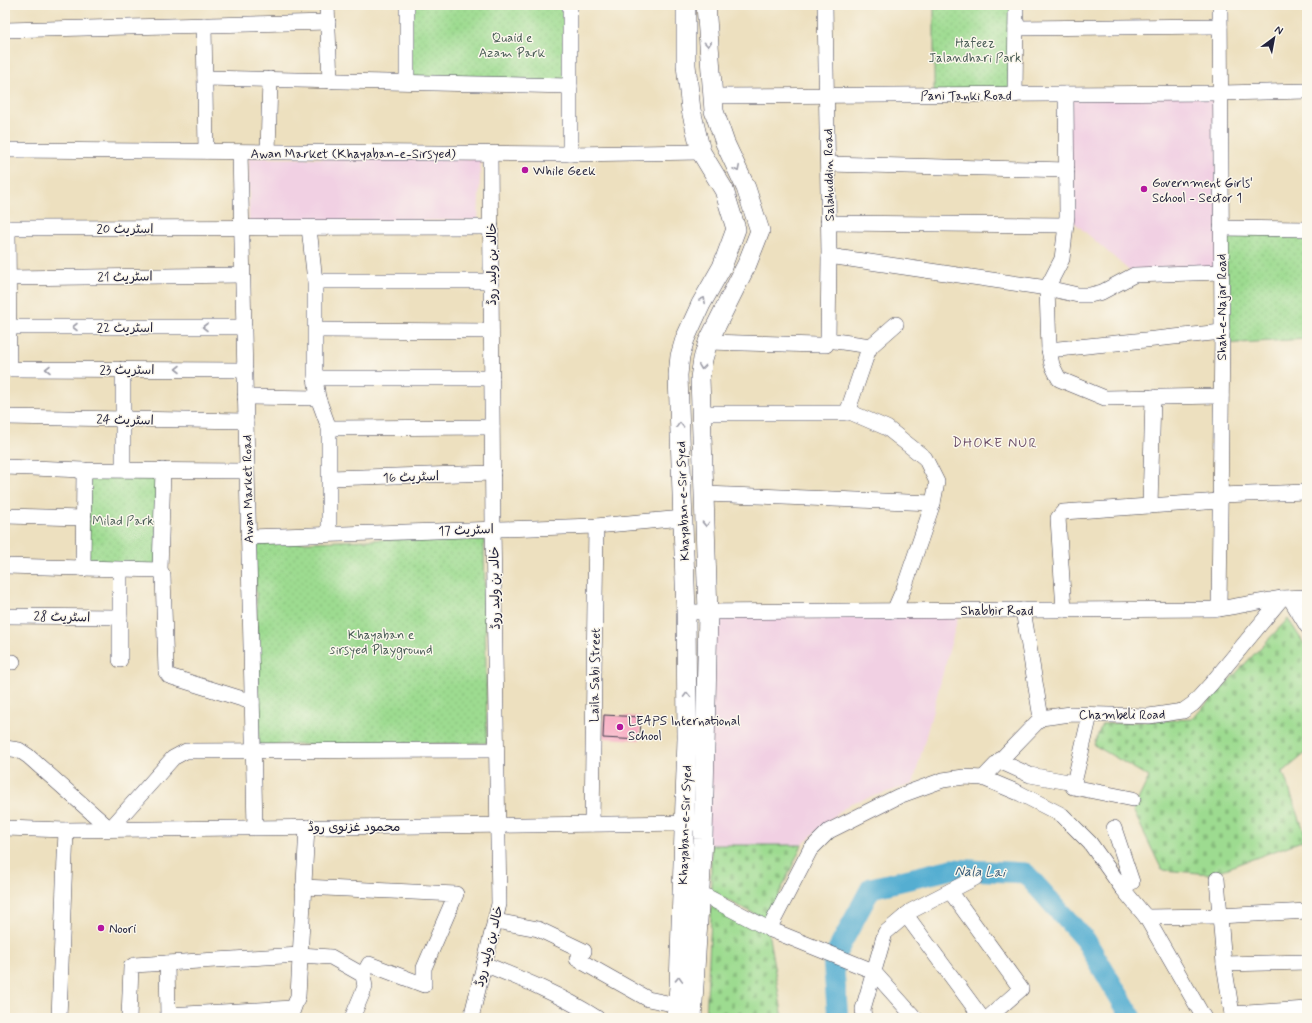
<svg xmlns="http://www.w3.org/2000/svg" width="1312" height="1023" viewBox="0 0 1312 1023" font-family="Mynerve,'Playpen Sans Arabic',sans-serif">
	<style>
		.built { fill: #f1d0e3 }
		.grass { fill: url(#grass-dots); stroke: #607e66 }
		.cemetery { fill: url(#cemetery-stones); stroke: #607e66 }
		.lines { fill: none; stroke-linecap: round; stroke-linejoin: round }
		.river { stroke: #54aed1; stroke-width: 21 }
		.building { fill: #f7a4bf }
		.minor-casing { stroke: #403e4f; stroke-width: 16 }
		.major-casing { stroke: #403e4f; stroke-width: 20 }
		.minor { stroke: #fff; stroke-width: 15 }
		.major { stroke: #fff; stroke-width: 19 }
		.oneway { stroke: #9c9ca7 }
		.poi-dot { fill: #b5179e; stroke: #fbf7ec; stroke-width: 1.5 }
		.labels { text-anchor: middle; stroke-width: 3; stroke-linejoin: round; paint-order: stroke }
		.park-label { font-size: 13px; fill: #475a54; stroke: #fbf7ec }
		.street-label { font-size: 13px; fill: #22223b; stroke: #fbf7ec }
		.poi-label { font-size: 13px; fill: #22223b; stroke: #fbf7ec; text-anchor: start }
		.neighbourhood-label { font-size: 14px; letter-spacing: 1px; fill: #6d5069; stroke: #fbf7ec }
		.water-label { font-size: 14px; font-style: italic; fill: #365a77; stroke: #fbf7ec }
	</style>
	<defs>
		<pattern id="grass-dots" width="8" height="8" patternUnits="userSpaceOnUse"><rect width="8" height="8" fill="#9ddb90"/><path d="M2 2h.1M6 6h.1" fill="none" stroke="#87bc7d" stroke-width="1.8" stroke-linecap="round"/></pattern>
		<pattern id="cemetery-stones" width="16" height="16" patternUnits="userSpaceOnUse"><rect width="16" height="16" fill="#9ddb90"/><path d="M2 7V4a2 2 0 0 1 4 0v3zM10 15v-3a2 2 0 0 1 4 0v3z" fill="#87bc7d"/></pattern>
	</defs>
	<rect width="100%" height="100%" fill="#fbf7ec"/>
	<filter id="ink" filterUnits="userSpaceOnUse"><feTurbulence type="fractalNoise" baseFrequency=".025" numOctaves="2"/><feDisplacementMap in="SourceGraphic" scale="8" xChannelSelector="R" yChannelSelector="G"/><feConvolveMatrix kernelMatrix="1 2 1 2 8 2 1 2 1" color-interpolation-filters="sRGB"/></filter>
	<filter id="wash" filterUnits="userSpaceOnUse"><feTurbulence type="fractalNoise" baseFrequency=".012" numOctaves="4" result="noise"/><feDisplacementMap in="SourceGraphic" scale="16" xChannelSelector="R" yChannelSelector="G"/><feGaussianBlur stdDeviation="0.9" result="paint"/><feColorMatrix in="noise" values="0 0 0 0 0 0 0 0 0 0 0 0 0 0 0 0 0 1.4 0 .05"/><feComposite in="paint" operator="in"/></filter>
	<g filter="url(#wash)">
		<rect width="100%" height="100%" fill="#ede0bf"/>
		<g class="built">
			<path d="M1221 93V272L1134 275 1067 216 1066 94Z"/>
			<path d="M249 158 481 159 478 220 249 222Z"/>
			<path d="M960 610 913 784 851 803 822 826 802 845 702 846 708 612Z"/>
		</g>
		<g class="grass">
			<path d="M407 5H570V86L407 82Z"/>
			<path d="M934 5H1016L1015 95H934Z"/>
			<path d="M1221 228 1307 230V339L1222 344Z"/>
			<path d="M88 475H158V567L88 566Z"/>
			<path d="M484 536 487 743 259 745 255 544Z"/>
		</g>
		<g class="cemetery">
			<path d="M1288 619 1307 648V752L1283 772 1307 839 1212 874 1162 870 1133 810 1149 777 1094 745 1102 724 1192 719Z"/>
			<path d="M711 845H802L767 920 711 892Z"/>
			<path d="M712 899 768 932 783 1018H706Z"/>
		</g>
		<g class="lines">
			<path class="river" d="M838 1018 833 959 871 888 952 869 1025 873 1086 941 1132 1018"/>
		</g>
		<g id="blocks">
			<path class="building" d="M604 715 641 717 640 740 603 738Z"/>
		</g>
	</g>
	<g filter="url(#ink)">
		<use href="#blocks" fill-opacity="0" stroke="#403e4f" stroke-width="1"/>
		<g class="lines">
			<defs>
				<g id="minor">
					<path d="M327 5 330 81"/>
					<path d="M204 25 206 151"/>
					<path d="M1016 28 1220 26"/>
					<path d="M5 30 328 22"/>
					<path d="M205 78 570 86"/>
					<path d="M407 82V5"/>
					<path d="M1066 94 1067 216 1062 259 1047 288 1049 350 1052 365 1059 379 1105 398 1221 396"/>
					<path d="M1015 95 1016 5"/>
					<path d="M712 96 1221 93 1307 91"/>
					<path d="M5 150 570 154 701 152"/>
					<path d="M240 152 255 827"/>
					<path d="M268 152 270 79"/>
					<path d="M570 154V5"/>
					<path d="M828 164 1067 170"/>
					<path d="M828 223 1066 225"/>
					<path d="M5 228H8L9 369 245 370"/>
					<path d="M8 228 491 227"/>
					<path d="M309 228 315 281V378L318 398 329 428V533"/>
					<path d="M1221 228 1307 229"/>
					<path d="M829 256 1047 288 1078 295H1090L1102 292 1134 275 1221 272"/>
					<path d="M8 278 242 275"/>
					<path d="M315 281H491"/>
					<path d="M7 327H244"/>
					<path d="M316 330 491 331"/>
					<path d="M828 340 871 346"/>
					<path d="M708 342 817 345H826L828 340 829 256 825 5"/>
					<path d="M1049 350 1222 332"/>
					<path d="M315 378H492"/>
					<path d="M245 397 318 398"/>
					<path d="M700 413H852L887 428 925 458 937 482 933 503 904 588 894 611"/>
					<path d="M847 413 867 354 871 346 896 324"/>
					<path d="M5 417 246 421"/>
					<path d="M329 428 492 427"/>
					<path d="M5 467 84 470 247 471"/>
					<path d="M123 470V369"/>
					<path d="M163 470 160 570 163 575 166 672 169 676 252 702"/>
					<path d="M330 478 493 473"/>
					<path d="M705 494 933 503"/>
					<path d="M1220 495 1307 492"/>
					<path d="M1150 506 1153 397"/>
					<path d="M5 516 84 518"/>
					<path d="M248 537 596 526 683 518"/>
					<path d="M5 566 160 570"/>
					<path d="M83 569 84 470"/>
					<path d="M1290 598 1307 626"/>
					<path d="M1219 609 1222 332 1220 5"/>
					<path d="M1023 610 1041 718"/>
					<path d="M1064 610 1058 518 1063 512 1220 501"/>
					<path d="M686 612 1219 609 1282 598 1307 597"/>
					<path d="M5 616 120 617"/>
					<path d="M120 660V570"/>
					<path d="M5 662H13"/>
					<path d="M1090 715 1073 787 1133 799"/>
					<path d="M5 748 19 750 28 756 110 829 173 758 186 751 496 750"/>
					<path d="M999 761 1030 775 1074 783"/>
					<path d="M983 778 1041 718 1071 714 1149 716 1183 711 1193 704 1211 684 1282 598"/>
					<path d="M592 824 596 526"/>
					<path d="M5 828 66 830 696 823"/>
					<path d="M1114 828 1132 882 1122 888"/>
					<path d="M1217 879 1224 964 1232 1014 1234 1018"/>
					<path d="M303 887 456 894 424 968V985L369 964 363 975"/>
					<path d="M950 891 1021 989 988 1018"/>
					<path d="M700 893 769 929 873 971 915 1018"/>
					<path d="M906 915 982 1018"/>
					<path d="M1146 917 1219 916 1307 911"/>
					<path d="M496 921 538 929 584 951 577 959 648 999 677 1005"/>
					<path d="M769 929 810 850 829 831 899 796 943 780 964 777 983 778 1019 793 1062 815 1090 843 1122 888 1146 917 1204 1018"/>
					<path d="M167 963 168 1018"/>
					<path d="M484 964C524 980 561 995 597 1018"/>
					<path d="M1224 964 1307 962"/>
					<path d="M1232 1014 1307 1009"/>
					<path d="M168 1015 293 1008"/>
					<path d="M59 1018 66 830"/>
					<path d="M129 1018 131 967 134 965 300 955 331 957 363 975 365 987 352 1018"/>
					<path d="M290 1018 298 996 307 827"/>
					<path d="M471 1018 499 904 493 528 490 154"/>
					<path d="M864 1018 863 1009 885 933 911 911 975 878"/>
				</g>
				<g id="major">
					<path d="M676 1018 679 987 687 738 686 612 678 375 680 356 685 339 701 304 722 267 736 229 724 190 701 152 691 110 686 65V5"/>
					<path d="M692 1018 703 839 708 612 700 378 703 359 708 342 747 264 760 231 746 188 725 143 714 111 706 5"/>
				</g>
			</defs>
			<use href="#minor" class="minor-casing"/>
			<use href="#major" class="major-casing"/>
			<use href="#minor" class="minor"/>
			<use href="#major" class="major"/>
		</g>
		<defs><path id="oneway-chevron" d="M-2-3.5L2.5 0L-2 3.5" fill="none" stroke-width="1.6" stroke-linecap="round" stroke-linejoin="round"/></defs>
		<g class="oneway">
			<use href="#oneway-chevron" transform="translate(708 44) rotate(85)"/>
			<use href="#oneway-chevron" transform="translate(737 169) rotate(64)"/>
			<use href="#oneway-chevron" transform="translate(703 300) rotate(-62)"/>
			<use href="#oneway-chevron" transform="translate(75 327) rotate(180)"/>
			<use href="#oneway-chevron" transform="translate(205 327) rotate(180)"/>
			<use href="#oneway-chevron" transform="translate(702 367) rotate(97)"/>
			<use href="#oneway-chevron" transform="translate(48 369) rotate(-180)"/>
			<use href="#oneway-chevron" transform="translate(178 369) rotate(-180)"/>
			<use href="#oneway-chevron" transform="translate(680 425) rotate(-92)"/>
			<use href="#oneway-chevron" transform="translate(706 524) rotate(88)"/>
			<use href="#oneway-chevron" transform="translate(687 695) rotate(-91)"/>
			<use href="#oneway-chevron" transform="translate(679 979) rotate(-88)"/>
		</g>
	</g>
	<g class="poi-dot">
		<circle cx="525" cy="170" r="4"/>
		<circle cx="1144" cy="189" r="4"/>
		<circle cx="620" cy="727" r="4"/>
		<circle cx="101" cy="928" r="4"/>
	</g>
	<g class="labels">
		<g class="park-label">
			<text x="512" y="42">Quaid e<tspan x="512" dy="15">Azam Park</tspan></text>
			<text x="975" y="47">Hafeez<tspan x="975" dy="15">Jalandhari Park</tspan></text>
			<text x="123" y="525">Milad Park</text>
			<text x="381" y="639">Khayaban e<tspan x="381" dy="15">sirsyed Playground</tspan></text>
		</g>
		<g class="street-label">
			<text x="966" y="100">Pani Tanki Road</text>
			<text x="353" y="158">Awan Market (Khayaban-e-Sirsyed)</text>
			<text transform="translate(828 175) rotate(-91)" y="5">Salahuddin Road</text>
			<text x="125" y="233">اسٹریٹ 20</text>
			<text transform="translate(491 264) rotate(-90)" y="5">خالد بن ولید روڈ</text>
			<text transform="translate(125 276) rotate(-1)" y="5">اسٹریٹ 21</text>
			<text transform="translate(1221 307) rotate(-90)" y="5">Shah-e-Najar Road</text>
			<text x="125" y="332">اسٹریٹ 22</text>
			<text x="127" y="374">اسٹریٹ 23</text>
			<text transform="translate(125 419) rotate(1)" y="5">اسٹریٹ 24</text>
			<text transform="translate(411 476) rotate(-2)" y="5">اسٹریٹ 16</text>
			<text transform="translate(247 489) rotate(-91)" y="5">Awan Market Road</text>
			<text transform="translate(682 501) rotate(-92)" y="5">Khayaban-e-Sir Syed</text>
			<text transform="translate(466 529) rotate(-2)" y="5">اسٹریٹ 17</text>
			<text transform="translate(494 588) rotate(-91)" y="5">خالد بن ولید روڈ</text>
			<text x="997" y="615">Shabbir Road</text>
			<text transform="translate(62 616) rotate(1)" y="5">اسٹریٹ 28</text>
			<text transform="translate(594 675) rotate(-89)" y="5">Laila Sabi Street</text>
			<text x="1122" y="719">Chambeli Road</text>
			<text transform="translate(684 825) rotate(-88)" y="5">Khayaban-e-Sir Syed</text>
			<text x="354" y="831">محمود غزنوی روڈ</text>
			<text transform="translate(488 946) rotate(-76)" y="5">خالد بن ولید روڈ</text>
		</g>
		<g class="poi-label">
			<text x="533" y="175">While Geek</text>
			<text x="1152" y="187">Government Girls'<tspan x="1152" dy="15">School - Sector 1</tspan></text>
			<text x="628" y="725">LEAPS International<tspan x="628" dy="15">School</tspan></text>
			<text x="109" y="933">Noori</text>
		</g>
		<g class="neighbourhood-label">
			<text x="995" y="447">DHOKE NUR</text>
		</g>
		<g class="water-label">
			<text transform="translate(980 871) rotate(2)" y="5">Nala Lai</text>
		</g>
	</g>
	<rect width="1312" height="1023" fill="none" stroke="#fbf7ec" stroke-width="20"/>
	<g transform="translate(1274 38) rotate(32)" stroke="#fbf7ec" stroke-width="3" paint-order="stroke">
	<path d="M0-3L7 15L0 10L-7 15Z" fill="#22223b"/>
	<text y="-6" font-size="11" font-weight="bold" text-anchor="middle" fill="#22223b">N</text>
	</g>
</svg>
